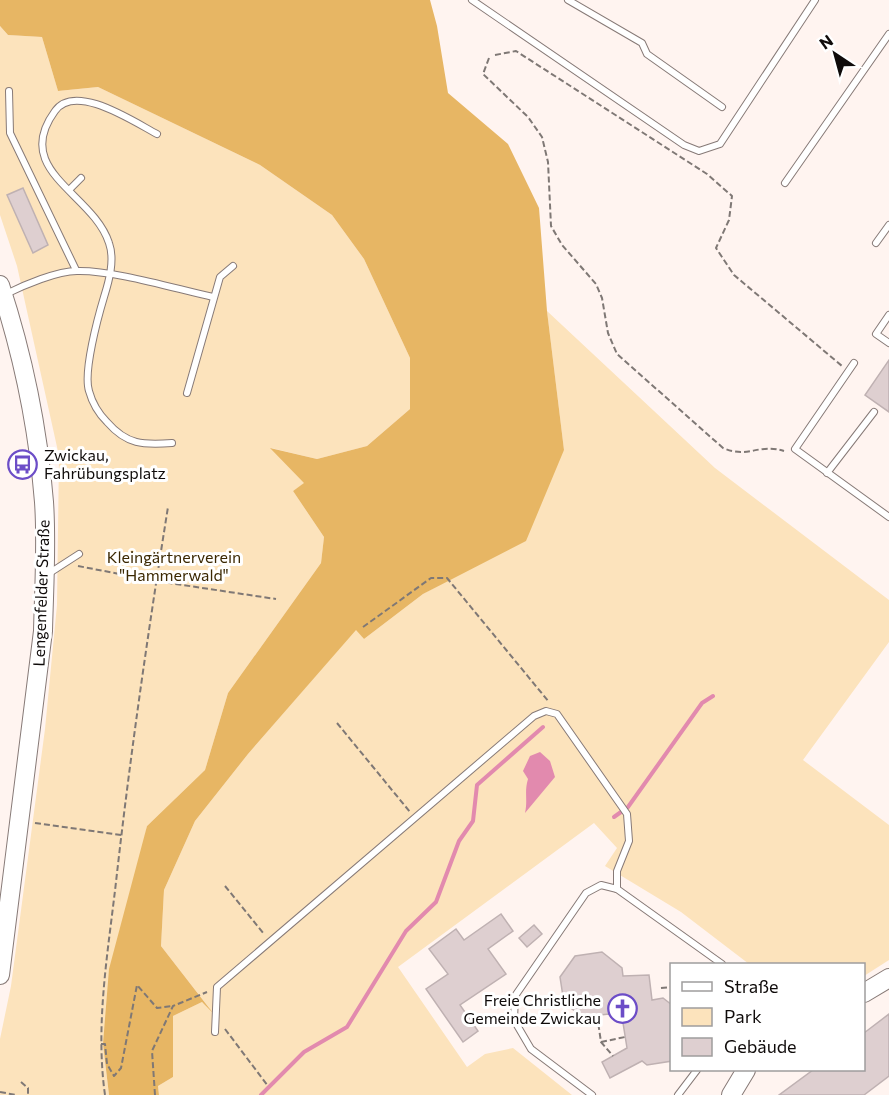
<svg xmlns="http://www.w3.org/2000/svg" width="889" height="1095" viewBox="0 0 889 1095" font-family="Commissioner,sans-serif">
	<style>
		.green { fill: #fce3bc }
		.forest { fill: #e7b664 }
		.water { fill: #e28aae }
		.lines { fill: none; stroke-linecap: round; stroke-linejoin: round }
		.stream { stroke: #e28aae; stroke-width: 4 }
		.building { fill: #decfd0; stroke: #bfb1b2; stroke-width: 1.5 }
		.lane-casing { stroke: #877a77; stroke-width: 8 }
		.secondary-casing { stroke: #877a77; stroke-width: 20 }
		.path { stroke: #7f7875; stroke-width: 2; stroke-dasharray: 6 3; stroke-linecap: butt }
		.lane { stroke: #fff; stroke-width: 6 }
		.secondary { stroke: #fff; stroke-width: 18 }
		.labels { text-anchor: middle; stroke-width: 6; stroke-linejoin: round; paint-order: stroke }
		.poi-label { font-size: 16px; fill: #0f0b0a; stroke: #fff; text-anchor: start }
		.park-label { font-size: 16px; fill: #3b2802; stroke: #fff }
		.street-label { font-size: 16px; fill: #0f0b0a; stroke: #fff }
	</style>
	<rect width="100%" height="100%" fill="#fff4f0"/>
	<g class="green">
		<path d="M0 26 8 35 42 37 58 91 98 87 260 165 332 215 364 259 410 358V409L367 446 317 459 271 448 305 483 293 491 324 537 321 563 228 693 205 770 147 826 103 1044 109 1095H0V1039L11 986 45 729 57 605 59 456 17 266 0 215Z"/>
		<path d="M547 311 715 468 889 600V642L803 760 889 825V960L864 976V964H749L681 912 605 866 617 848 594 823 398 967 467 1067 485 1054 513 1048 572 1095H159L158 1086 173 1077V1016L202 1002 210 1009 161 946 164 890 195 821 248 754 356 629 364 639 423 594 468 569 564 450Z"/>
	</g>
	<path class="forest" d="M0 0H430L437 26 448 93 508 144 539 208 547 311 564 450 526 541 423 594 364 639 356 630 248 754 195 821 164 890 161 946 213 1013 202 1002 173 1016V1077L158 1086 159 1095H109L103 1044 109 969 147 826 205 770 228 693 321 563 324 537 293 491 304 483 270 448 317 459 367 446 410 409V358L364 259 332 215 260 165 98 87 58 91 42 37 8 35 0 26Z"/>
	<path class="water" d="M540 752 550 761 555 777 525 813C528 800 524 792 528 779L523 771 530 756Z"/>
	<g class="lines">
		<g class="stream">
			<path d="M628 807 702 703 713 696"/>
			<path d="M614 817 621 812"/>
			<path d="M261 1095 304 1052 347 1027 406 931 436 902 459 841 473 821 477 785 543 727"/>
		</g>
	</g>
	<g class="building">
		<path d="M23 188 48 245 33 253 7 195Z"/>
		<path d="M889 360V412L865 395Z"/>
		<path d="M501 914 513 931 488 949 506 974 460 1005 478 1031 463 1042 426 989 448 974 429 949 456 929 464 940Z"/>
		<path d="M534 925 542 934 527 947 519 938Z"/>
		<path d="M602 952 622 968 623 976 649 975 652 1000 663 998 672 1005V1061L647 1065 642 1061 610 1078 602 1062 627 1048 623 1023 609 1014 583 1017 564 1003 560 977 575 956Z"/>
		<path d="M889 1014V1076L864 1095H779L813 1070H864V1033Z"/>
	</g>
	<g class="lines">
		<defs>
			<g id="lane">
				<path d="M472 0 684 145 699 151 720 144 815 0"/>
				<path d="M568 0 642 43 647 54 722 107"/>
				<path d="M9 91 10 133 76 270"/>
				<path d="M157 134C134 122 75 82 55 111 11 171 93 193 109 243 115 260 109 281 104 297 98 317 83 372 89 391 92 402 99 414 107 422 127 445 143 445 172 443"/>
				<path d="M785 183 889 34"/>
				<path d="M69 190 81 178"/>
				<path d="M876 243 889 225"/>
				<path d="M6 294C24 285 57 271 77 271 114 270 176 289 213 297"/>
				<path d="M889 315 876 334 889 343"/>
				<path d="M854 363 795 449 889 517"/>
				<path d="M187 393 220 277 233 266"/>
				<path d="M827 473 874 412"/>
				<path d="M48 574 79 554"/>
				<path d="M215 1032 217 987 534 716 546 711 557 714 627 814 629 841 617 871V889"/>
				<path d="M592 1095 531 1049 514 1020 515 996 586 893 601 885 617 889 722 964"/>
				<path d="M678 1095 697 1070"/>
			</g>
			<g id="secondary">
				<path d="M0 285C23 355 38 428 44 502 47 544 44 588 43 631L0 975"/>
				<path d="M864 993 889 978"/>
				<path d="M731 1095 746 1070"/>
			</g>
		</defs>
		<use href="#lane" class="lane-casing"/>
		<use href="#secondary" class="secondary-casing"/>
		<g class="path">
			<path d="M495 55 516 51 707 174 732 196 729 220 716 248 734 275 842 366"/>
			<path d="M489 58 483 74 528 117 542 137 548 162 551 226 562 245 596 284 602 298 608 333 617 354 723 448C748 459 758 443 784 451"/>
			<path d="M78 566 156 581 276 599"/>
			<path d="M363 627 431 578H447L549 702"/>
			<path d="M337 723 410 812"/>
			<path d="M35 823 121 835"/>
			<path d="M225 886 264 934"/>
			<path d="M661 988 672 987"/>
			<path d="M597 1015 601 1042 613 1056"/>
			<path d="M225 1029 268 1086"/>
			<path d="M601 1042 625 1037"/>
			<path d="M101 1044H105L107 1064 114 1076 121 1068 137 985 157 1008 173 1006"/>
			<path d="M21 1082 28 1088V1095"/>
			<path d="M0 1092 16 1095"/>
			<path d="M105 1095C95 1025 108 952 116 882 130 757 148 632 168 507"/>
			<path d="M155 1095 152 1051 173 1006 207 992"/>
		</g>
		<use href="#lane" class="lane"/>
		<use href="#secondary" class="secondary"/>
	</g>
	<defs>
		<symbol id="bus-ring" viewBox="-11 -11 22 22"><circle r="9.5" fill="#fff" stroke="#6c4dc7" stroke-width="1.5"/><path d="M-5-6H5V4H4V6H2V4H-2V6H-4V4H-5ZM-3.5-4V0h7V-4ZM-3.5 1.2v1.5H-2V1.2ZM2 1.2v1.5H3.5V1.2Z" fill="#6c4dc7"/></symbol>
		<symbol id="church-ring" viewBox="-11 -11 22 22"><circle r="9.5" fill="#fff" stroke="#6c4dc7" stroke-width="1.5"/><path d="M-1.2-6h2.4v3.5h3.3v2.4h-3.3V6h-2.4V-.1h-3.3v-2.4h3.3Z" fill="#6c4dc7"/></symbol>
	</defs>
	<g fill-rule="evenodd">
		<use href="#bus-ring" x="6" y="448" width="33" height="33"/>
		<use href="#church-ring" x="606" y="992" width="33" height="33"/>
	</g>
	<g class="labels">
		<g class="poi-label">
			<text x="44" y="461">Zwickau,<tspan x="44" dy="18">Fahrübungsplatz</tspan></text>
			<text x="601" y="1006" text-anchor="end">Freie Christliche<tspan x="601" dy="18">Gemeinde Zwickau</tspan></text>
		</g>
		<g class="park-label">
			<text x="174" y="563">Kleingärtnerverein<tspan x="174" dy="18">"Hammerwald"</tspan></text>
		</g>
		<g class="street-label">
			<text transform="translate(41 593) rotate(-88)" y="6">Lengenfelder Straße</text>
		</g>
	</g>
	<rect x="670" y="963" width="195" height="108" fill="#ffffff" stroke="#9f9d9d" stroke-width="1.5"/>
	<rect x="682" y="982" width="30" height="9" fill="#ffffff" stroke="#9f9d9d" stroke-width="1.5"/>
	<text x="724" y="993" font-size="18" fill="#0f0b0a">Straße</text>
	<rect x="682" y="1008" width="30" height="18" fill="#fce3bc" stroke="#9f9d9d" stroke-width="1.5"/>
	<text x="724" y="1023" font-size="18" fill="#0f0b0a">Park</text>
	<rect x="682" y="1038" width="30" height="18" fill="#decfd0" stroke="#9f9d9d" stroke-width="1.5"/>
	<text x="724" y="1053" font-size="18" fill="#0f0b0a">Gebäude</text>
	<g transform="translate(835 54) rotate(324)" stroke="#ffffff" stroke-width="4.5" paint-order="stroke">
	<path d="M0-4.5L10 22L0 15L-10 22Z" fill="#0f0b0a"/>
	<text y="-9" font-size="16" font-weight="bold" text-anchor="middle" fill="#0f0b0a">N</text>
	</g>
</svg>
